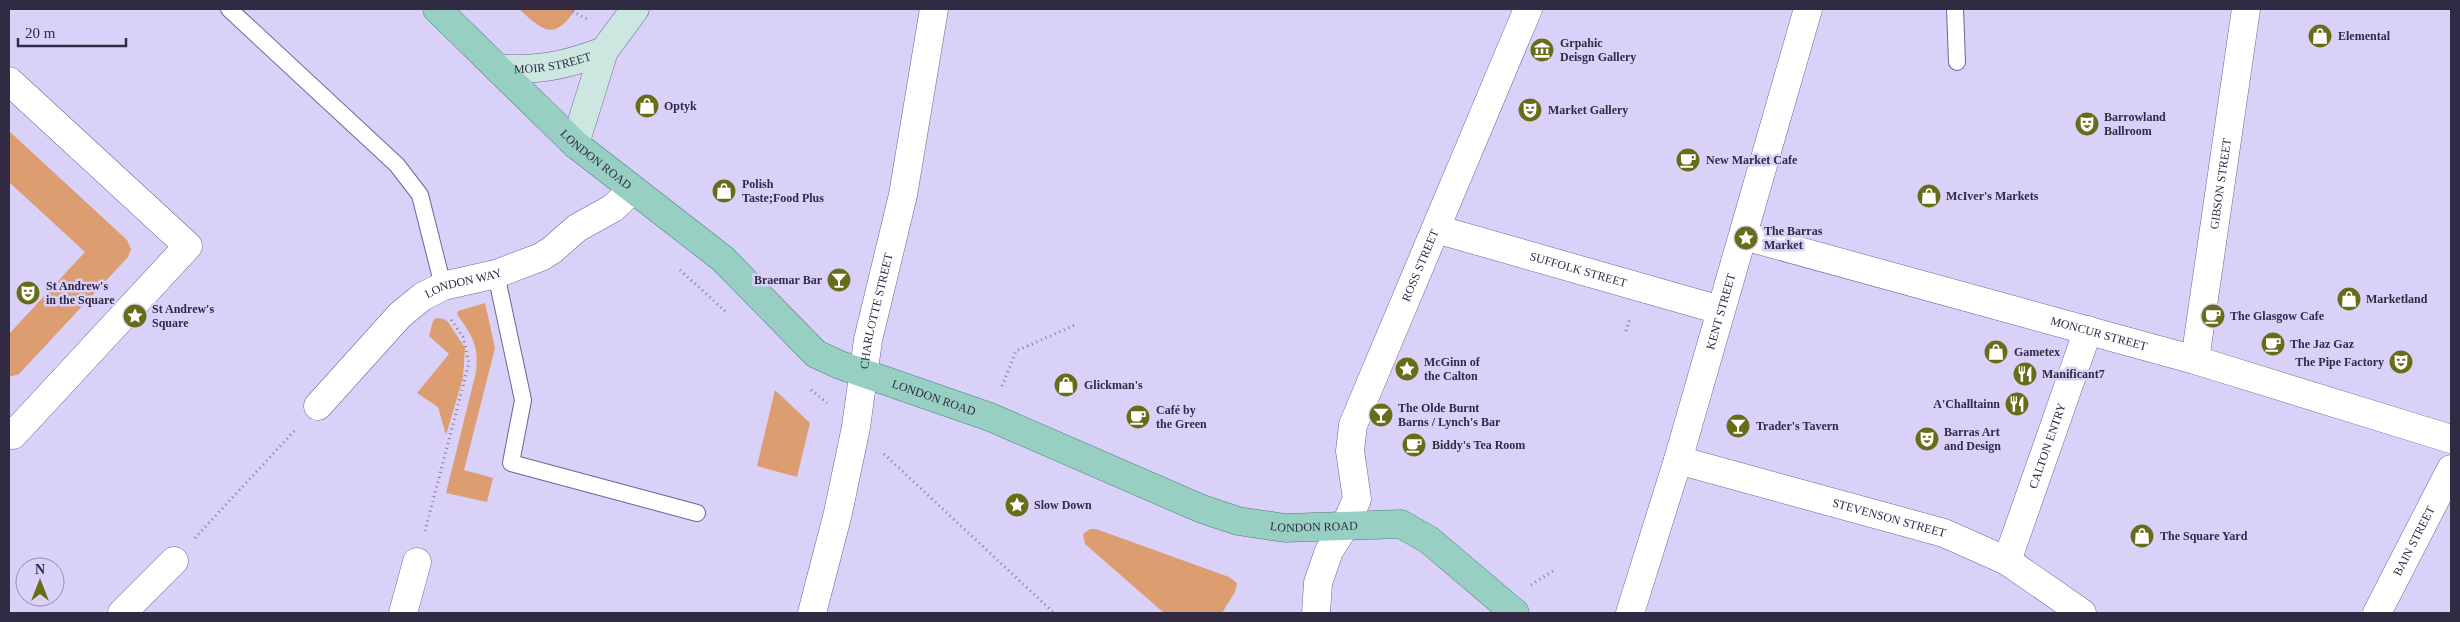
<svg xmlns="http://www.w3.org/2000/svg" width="2460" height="622" viewBox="0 0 2460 622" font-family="'Times New Roman',serif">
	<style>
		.green { fill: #dc9d71 }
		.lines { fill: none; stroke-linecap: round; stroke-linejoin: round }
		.lane-casing { stroke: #71619b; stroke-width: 18 }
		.street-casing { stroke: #71619b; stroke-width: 29 }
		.secondary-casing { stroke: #71619b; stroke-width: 29 }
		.primary-casing { stroke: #46807b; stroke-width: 29 }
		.path { stroke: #837b9b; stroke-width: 3; stroke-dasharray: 1 4; stroke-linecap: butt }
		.lane { stroke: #fff; stroke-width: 16 }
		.street { stroke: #fff; stroke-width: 28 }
		.secondary { stroke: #cbe7e0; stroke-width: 28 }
		.primary { stroke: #97cfc2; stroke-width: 28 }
		.labels { text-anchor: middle; stroke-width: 5; stroke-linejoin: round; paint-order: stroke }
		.poi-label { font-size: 12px; font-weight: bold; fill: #312a43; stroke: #dad1f8; text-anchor: start }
		.street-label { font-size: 12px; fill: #312a43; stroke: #dad1f8 }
	</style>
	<rect width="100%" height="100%" fill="#dad1f8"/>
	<g class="green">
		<path d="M519 9H576C554 41 544 32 519 9Z"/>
		<path d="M9 131 127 240 131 249 128 257 19 374 9 377V334L85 252 9 182Z"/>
		<path d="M485 303 495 348 464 470 493 478 487 502 446 493 476 372C479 344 472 336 457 314L458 311Z"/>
		<path d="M436 318 444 319 448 322 465 348 463 378 446 435 438 407 417 393 449 354 429 336 433 321Z"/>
		<path d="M775 390 810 423 797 477 757 466Z"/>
		<path d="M1090 529H1096L1229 577 1237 583 1235 592 1222 613H1164L1085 544 1083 534Z"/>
	</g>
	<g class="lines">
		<defs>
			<g id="lane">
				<path d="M229 9 397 165 420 195 443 286"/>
				<path d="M1955 9 1957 62"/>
				<path d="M496 274 523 400 511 463 697 513"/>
			</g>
			<g id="street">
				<path d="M9 81 188 246 13 435 9 431"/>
				<path id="s1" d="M1436 229 1720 310"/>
				<path id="s2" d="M1744 236 2195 360 2451 439"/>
				<path id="s3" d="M2195 360 2246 9"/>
				<path id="s4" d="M318 406 400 315 422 297 443 286 496 274 541 257 552 250 577 228 613 208 632 190"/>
				<path id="s5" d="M1678 460 1944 533 2007 561 2082 613"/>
				<path id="s6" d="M2007 561 2088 330"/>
				<path d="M122 613 174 561"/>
				<path d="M403 613 417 562"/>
				<path id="s7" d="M812 613 838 513 856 427 868 340 903 195 934 9"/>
				<path id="s8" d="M1316 613 1318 583 1329 551 1345 526 1357 499 1350 451 1353 425 1528 9"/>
				<path id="s9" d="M1630 613 1678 460 1808 9"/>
				<path id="s10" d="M2377 613 2451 469"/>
			</g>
			<g id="secondary">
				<path id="s11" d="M498 69C541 70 564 66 604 51"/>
				<path d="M575 144 604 51 635 9"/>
			</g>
			<g id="primary">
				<path id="s12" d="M437 9 575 144 723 259 816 354 840 365 990 417 1202 509 1238 521 1285 528 1401 524 1429 540 1515 613"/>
			</g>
		</defs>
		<use href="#lane" class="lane-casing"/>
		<use href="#street" class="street-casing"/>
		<use href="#secondary" class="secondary-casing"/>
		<use href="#primary" class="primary-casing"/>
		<g class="path">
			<path d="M568 9 587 19"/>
			<path d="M680 270 725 311"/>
			<path d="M1626 331 1630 318"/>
			<path d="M1002 386 1016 351 1075 325"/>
			<path d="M811 390 827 403"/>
			<path d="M884 454 1054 613"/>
			<path d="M425 531 469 363 463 337 450 318"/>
			<path d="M195 538 296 429"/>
			<path d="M1531 585 1556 569"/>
		</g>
		<use href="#lane" class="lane"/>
		<use href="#street" class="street"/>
		<use href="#secondary" class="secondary"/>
		<use href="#primary" class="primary"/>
	</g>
	<defs>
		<symbol id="shop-disc" viewBox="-11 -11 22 22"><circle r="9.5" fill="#656e16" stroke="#dad1f8"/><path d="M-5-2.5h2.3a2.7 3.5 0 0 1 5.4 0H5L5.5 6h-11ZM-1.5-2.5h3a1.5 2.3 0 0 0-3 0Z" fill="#fff"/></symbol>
		<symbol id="museum-disc" viewBox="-11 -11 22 22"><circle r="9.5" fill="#656e16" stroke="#dad1f8"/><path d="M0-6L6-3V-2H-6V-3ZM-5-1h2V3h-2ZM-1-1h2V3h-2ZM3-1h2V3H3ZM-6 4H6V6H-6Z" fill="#fff"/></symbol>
		<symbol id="theatre-disc" viewBox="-11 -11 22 22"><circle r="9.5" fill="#656e16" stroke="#dad1f8"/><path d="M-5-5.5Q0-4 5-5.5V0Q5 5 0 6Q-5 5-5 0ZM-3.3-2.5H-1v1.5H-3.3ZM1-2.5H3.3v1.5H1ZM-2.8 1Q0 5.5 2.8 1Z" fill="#fff"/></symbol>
		<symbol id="cafe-disc" viewBox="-11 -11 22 22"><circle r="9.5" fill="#656e16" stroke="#dad1f8"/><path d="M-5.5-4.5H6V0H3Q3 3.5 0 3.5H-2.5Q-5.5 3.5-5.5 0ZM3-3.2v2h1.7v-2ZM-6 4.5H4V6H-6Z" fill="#fff"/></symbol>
		<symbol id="sight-disc" viewBox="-11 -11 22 22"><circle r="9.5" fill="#656e16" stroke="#dad1f8"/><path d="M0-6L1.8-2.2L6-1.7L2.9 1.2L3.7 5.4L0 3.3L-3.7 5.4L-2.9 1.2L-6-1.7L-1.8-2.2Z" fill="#fff"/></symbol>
		<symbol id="bar-disc" viewBox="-11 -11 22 22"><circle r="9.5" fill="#656e16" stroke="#dad1f8"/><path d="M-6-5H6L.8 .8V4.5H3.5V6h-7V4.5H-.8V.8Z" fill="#fff"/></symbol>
		<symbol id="restaurant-disc" viewBox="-11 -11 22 22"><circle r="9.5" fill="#656e16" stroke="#dad1f8"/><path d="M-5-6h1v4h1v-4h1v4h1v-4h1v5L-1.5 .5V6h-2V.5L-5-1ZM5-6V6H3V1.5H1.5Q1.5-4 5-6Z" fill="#fff"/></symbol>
	</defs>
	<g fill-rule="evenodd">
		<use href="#shop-disc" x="2306" y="22" width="28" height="28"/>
		<use href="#museum-disc" x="1528" y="36" width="28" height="28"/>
		<use href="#shop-disc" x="633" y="92" width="28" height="28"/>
		<use href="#theatre-disc" x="1516" y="96" width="28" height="28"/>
		<use href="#theatre-disc" x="2073" y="110" width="28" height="28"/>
		<use href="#cafe-disc" x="1674" y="146" width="28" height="28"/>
		<use href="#shop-disc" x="710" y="177" width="28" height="28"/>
		<use href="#shop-disc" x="1915" y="182" width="28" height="28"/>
		<use href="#sight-disc" x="1732" y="224" width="28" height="28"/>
		<use href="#bar-disc" x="825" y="266" width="28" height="28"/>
		<use href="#theatre-disc" x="14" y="279" width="28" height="28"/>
		<use href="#shop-disc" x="2335" y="285" width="28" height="28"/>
		<use href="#sight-disc" x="121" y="302" width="28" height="28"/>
		<use href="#cafe-disc" x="2199" y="302" width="28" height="28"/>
		<use href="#cafe-disc" x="2259" y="330" width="28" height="28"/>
		<use href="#shop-disc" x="1982" y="338" width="28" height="28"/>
		<use href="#theatre-disc" x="2387" y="348" width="28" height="28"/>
		<use href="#sight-disc" x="1393" y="355" width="28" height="28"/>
		<use href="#restaurant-disc" x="2011" y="360" width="28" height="28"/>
		<use href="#shop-disc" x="1052" y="371" width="28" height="28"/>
		<use href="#restaurant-disc" x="2003" y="390" width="28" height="28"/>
		<use href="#bar-disc" x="1367" y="401" width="28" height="28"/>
		<use href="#cafe-disc" x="1124" y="403" width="28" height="28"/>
		<use href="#bar-disc" x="1724" y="412" width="28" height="28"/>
		<use href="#theatre-disc" x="1913" y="425" width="28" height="28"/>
		<use href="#cafe-disc" x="1400" y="431" width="28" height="28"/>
		<use href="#sight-disc" x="1003" y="491" width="28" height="28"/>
		<use href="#shop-disc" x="2128" y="522" width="28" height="28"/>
	</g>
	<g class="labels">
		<g class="poi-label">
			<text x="2338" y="40">Elemental</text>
			<text x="1560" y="47">Grpahic<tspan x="1560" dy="14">Deisgn Gallery</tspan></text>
			<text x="664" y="110">Optyk</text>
			<text x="1548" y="114">Market Gallery</text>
			<text x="2104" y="121">Barrowland<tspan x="2104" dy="14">Ballroom</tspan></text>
			<text x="1706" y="164">New Market Cafe</text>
			<text x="742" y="188">Polish<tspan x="742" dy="14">Taste;Food Plus</tspan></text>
			<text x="1946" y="200">McIver's Markets</text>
			<text x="1764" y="235">The Barras<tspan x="1764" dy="14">Market</tspan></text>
			<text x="822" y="284" text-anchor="end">Braemar Bar</text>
			<text x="46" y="290">St Andrew's<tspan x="46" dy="14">in the Square</tspan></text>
			<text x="2366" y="303">Marketland</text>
			<text x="152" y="313">St Andrew's<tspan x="152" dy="14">Square</tspan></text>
			<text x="2230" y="320">The Glasgow Cafe</text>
			<text x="2290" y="348">The Jaz Gaz</text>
			<text x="2014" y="356">Gametex</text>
			<text x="1424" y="366">McGinn of<tspan x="1424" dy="14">the Calton</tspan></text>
			<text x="2384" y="366" text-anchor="end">The Pipe Factory</text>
			<text x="2042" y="378">Manificant7</text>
			<text x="1084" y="389">Glickman's</text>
			<text x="2000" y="408" text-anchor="end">A'Challtainn</text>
			<text x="1398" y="412">The Olde Burnt<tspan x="1398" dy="14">Barns / Lynch's Bar</tspan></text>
			<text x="1156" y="414">Café by<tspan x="1156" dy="14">the Green</tspan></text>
			<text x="1756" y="430">Trader's Tavern</text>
			<text x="1944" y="436">Barras Art<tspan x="1944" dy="14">and Design</tspan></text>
			<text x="1432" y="449">Biddy's Tea Room</text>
			<text x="1034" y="509">Slow Down</text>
			<text x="2160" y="540">The Square Yard</text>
		</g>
		<g class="street-label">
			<text dy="4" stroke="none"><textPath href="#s11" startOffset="55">MOIR STREET</textPath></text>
			<text dy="4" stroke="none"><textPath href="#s12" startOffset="219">LONDON ROAD</textPath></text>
			<text dy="4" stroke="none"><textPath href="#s3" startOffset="178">GIBSON STREET</textPath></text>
			<text dy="4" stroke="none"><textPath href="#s8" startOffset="371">ROSS STREET</textPath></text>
			<text dy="4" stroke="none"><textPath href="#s1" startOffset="148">SUFFOLK STREET</textPath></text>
			<text dy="4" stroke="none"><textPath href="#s4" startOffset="195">LONDON WAY</textPath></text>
			<text dy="4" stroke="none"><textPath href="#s7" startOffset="309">CHARLOTTE STREET</textPath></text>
			<text dy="4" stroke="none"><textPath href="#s9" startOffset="315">KENT STREET</textPath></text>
			<text dy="4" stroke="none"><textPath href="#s2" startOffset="368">MONCUR STREET</textPath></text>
			<text dy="4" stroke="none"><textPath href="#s12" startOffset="639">LONDON ROAD</textPath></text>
			<text dy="4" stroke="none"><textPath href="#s6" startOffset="122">CALTON ENTRY</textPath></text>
			<text dy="4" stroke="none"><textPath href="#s5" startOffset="219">STEVENSON STREET</textPath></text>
			<text dy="4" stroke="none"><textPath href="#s12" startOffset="1044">LONDON ROAD</textPath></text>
			<text dy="4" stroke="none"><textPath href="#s10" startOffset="81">BAIN STREET</textPath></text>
		</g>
	</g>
	<rect width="2460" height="622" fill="none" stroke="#312a43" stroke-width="20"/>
	<g transform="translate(40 582)"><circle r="24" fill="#dad1f8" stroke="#968eb0"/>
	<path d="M0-4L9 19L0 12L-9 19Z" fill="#656e16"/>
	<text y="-8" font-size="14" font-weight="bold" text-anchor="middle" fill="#312a43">N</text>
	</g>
	<path d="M18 38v8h108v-8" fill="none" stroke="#312a43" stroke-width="2.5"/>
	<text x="25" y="38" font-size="15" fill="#312a43" stroke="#dad1f8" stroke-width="4" paint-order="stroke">20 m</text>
</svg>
